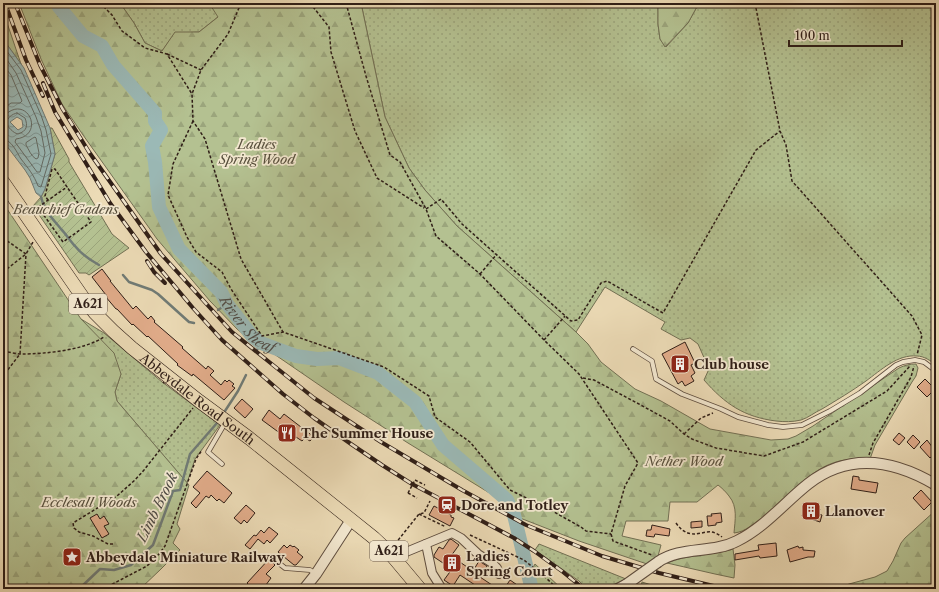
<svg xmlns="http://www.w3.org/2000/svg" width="939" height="592" viewBox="0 0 939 592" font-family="'Libre Caslon Text',serif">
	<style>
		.grass { fill: url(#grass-dots); stroke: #727054 }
		.forest { fill: url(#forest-firs); stroke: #727054 }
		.garden { fill: url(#garden-furrows); stroke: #727054 }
		.water { fill: url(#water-waves); stroke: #707b76; fill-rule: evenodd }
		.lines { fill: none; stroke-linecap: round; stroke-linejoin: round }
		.shore { stroke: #656c66; stroke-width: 1 }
		.stream { stroke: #707b76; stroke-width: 2.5 }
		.river { stroke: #9bb9b6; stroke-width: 14 }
		.building { fill: #e1ac8a; stroke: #2f1e17 }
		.service-casing { stroke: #5e4d3f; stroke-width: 5.5 }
		.minor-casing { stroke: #5e4d3f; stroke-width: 10 }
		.tertiary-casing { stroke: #5e4d3f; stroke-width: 12 }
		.primary-casing { stroke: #2f1e17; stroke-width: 14 }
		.path { stroke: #2f1e17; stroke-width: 1.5; stroke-dasharray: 3 2; stroke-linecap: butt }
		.service { stroke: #f3e8d0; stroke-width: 4 }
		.minor { stroke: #f3e8d0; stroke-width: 8 }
		.tertiary { stroke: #f3e8d0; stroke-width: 10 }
		.primary { stroke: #ecdbb6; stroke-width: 13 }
		.rail-casing { stroke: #2f1e17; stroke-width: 4 }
		.rail { stroke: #f3e8d0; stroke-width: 2.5; stroke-dasharray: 8; stroke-linecap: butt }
		.tertiary-bridge-casing { stroke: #5e4d3f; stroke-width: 12; stroke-linecap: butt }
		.path-bridge { stroke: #2f1e17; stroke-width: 1.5; stroke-dasharray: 3 2; stroke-linecap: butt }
		.tertiary-bridge { stroke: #f3e8d0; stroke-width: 10 }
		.labels { text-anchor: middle; stroke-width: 3.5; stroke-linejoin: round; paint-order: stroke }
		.shield { fill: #f3e8d0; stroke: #6a5b4e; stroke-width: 1 }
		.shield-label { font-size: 12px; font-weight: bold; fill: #2f1e17 }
		.park-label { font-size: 13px; font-style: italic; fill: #574f3c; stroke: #f3e8d0 }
		.poi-label { font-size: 13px; font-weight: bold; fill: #2f1e17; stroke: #f3e8d0; text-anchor: start }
		.street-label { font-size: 13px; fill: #2f1e17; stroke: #f3e8d0 }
		.water-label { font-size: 14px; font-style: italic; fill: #4f4c47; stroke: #f3e8d0 }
	</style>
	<defs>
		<pattern id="grass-dots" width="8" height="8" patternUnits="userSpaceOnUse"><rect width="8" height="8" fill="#b4c191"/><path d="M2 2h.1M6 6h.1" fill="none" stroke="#9ba57c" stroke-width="1.8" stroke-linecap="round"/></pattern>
		<pattern id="forest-firs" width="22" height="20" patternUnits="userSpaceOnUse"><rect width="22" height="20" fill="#b4c191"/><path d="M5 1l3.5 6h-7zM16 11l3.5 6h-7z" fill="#9ba57c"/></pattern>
		<pattern id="garden-furrows" width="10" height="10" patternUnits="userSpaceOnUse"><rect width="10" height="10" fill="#b4c191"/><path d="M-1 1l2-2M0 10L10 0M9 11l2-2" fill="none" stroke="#9ba57c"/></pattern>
		<pattern id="water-waves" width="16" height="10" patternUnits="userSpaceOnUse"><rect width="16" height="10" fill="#9bb9b6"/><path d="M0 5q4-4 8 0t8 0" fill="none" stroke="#7f9693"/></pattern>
	</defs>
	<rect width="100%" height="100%" fill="#ecdbb6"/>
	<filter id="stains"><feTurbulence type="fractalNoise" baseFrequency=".005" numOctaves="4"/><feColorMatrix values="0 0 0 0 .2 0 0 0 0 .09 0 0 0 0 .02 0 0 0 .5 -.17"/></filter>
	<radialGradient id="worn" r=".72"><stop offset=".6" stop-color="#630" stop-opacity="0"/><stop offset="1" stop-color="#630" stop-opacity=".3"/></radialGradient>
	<g class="grass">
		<path d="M120 3H209L219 16 199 32 175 33 162 51 145 43 134 23Z"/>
		<path d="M361 3H658V24L660 39 666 47 688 23 699 3H936V365C931 361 924 356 917 356 898 354 881 370 866 381 852 391 837 400 822 409 815 412 808 418 801 420 793 422 784 422 776 421 744 417 725 404 704 380L709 369 698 344 690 338 681 340 661 329 665 322 605 287 576 332 457 226 425 190 409 168 385 117Z"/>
		<path d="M81 319 104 333 162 382 220 425 195 459 187 483 117 401 115 392 121 374Z"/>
		<path d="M539 544 626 579 617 583 601 589H587L579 581 535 550Z"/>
	</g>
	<g class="forest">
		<path d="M19 3H120L134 23 145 43 162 51 175 32H199L218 17 209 3H361L385 117 409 168 425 190 457 226 576 332 588 344 601 362 635 389 661 401 710 429 771 440 788 439 796 436 813 426 899 368C905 365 910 364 916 364L918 368 916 376 912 382 875 445 870 459C861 459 853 458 845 460 814 464 788 496 765 515 756 523 745 532 734 533 735 520 738 507 729 496 726 492 722 488 718 485L697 502H670L668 521H626L622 536 661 545 658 556 647 564 579 541 520 518 496 497 408 443 344 402 274 354 259 347 237 329 210 301 157 239 83 135 62 104 41 59Z"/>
		<path d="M658 3H699L688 23 665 47 660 39 658 24Z"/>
		<path d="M3 11 21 64 3 39Z"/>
		<path d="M3 203 81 319 114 353 121 374 115 392 117 401 189 485 177 524 180 529 173 543 180 550 161 569 140 589H3Z"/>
		<path d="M936 510V587L918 589H838L849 584 875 577 887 571 893 561 901 543 905 538Z"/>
		<path d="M733 549 735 565 734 578 715 574 667 563C688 554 712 556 733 549Z"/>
		<path d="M535 564 562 589H531V586L529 574Z"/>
		<path d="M642 582 664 589H643L641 586Z"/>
	</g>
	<path class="garden" d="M50 128H52L69 159V162L112 234 129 248 89 275 86 273H79L33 206 41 197 45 189 55 154Z"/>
	<path class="water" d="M3 39 24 68 44 114 50 128 55 154 45 189 41 197 36 193 30 178 25 170 3 141ZM17 117 22 120 23 127 18 130 10 122Z"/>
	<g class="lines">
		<g class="shore">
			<path d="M3 46 21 70 41 115 46 130 51 154 41 187 38 186C34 175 28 168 21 159 17 153 12 140 3 139"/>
			<path d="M3 54 16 73 36 117 41 131 45 153 40 172H37L15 142 16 139C47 135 26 91 3 117"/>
			<path d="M3 65 11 75 22 101 20 103H11L3 109"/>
			<path d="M17 113 25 118C28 126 27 131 18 134 13 133 8 127 6 123 7 118 12 114 17 113Z"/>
			<path d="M33 138 35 137 36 138 39 153 38 158 36 159C31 156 29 150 26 145V143Z"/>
		</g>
		<g class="stream">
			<path d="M41 197C44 211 53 219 61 229 66 234 70 241 75 246 82 255 90 260 99 265"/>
			<path d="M123 275 129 282 152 290 158 294 189 322 194 323"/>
			<path d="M218 310 227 304"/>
			<path d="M257 350 261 343"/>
			<path d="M225 411 238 391 246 375"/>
			<path d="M3 585 40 589"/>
			<path d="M79 589 100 569 114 570 131 565 153 545 173 491 180 490 190 454 217 423"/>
		</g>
		<path class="river" id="s1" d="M60 3 59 7 83 36 102 46 113 65 155 113V121L161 130 152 146 155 162 159 207 179 249 221 292 227 304 252 336 261 343 296 356 317 359 339 358 378 373 415 402 443 445 507 500 514 515 531 586V589"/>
	</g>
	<g class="building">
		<path d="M102 269 111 281H110L133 309 136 306 148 319 151 316 155 321 154 322 183 347 182 348 206 369 208 366 214 371 210 375 221 385 225 380 227 382 229 380 234 384 232 386 235 388 224 400 193 374 192 376 177 365 178 364 148 336 147 337 133 324 132 325 117 309H116L105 296 106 295 92 277Z"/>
		<path d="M685 342 695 363 691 365 695 373 691 376 694 381 685 386 682 381 678 384 662 354Z"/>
		<path d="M925 379 935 389 927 397 917 387Z"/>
		<path d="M242 399 253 409 245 418 234 408Z"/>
		<path d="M269 410 280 419 284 414 314 437 310 441 305 438 302 441 296 437 292 442 262 420Z"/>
		<path d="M899 433 905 438 899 445 893 440Z"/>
		<path d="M913 435 920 442 914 449 907 442Z"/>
		<path d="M927 440 936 452 930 458 920 447Z"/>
		<path d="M207 471 232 493 224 503 219 499 217 501 211 495 209 498 206 496 196 508 191 503 200 493 193 487Z"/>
		<path d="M853 476 859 477V480L878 483 876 493 851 489Z"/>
		<path d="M921 490 932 502 924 510 913 498Z"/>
		<path d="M806 504 820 509 818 514 822 515 820 522 802 516Z"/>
		<path d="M246 505 255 513 247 523 244 520 241 524 234 518Z"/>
		<path d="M434 506 451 515V517L454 518 450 526 429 515Z"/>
		<path d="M721 513 722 522 716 523V525L708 526 707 516H712L711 514Z"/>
		<path d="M97 514 100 519 104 516 109 524 104 526 109 534 102 538 90 518Z"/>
		<path d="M702 521V527L691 528V522Z"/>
		<path d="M652 525 670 529 669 536 655 534 654 537 646 536 647 530H651Z"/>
		<path d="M269 527 278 534 270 543 267 540 264 544 258 539 250 549 245 545 254 535 256 536 261 530 264 533Z"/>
		<path d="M451 539 459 545 451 556 473 571 479 561 487 566 480 577 498 589H481L460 575 453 586 444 580 452 569 434 557V555L439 547 443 549 449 540Z"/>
		<path d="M776 543 777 556 760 558 759 556 735 560V554L759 550 758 545Z"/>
		<path d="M284 545 287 548 290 545 293 547 294 546 299 550 297 552 303 557 296 565H294L278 552Z"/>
		<path d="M798 546 799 548 803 547V550L815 551 814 557H808L790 562 787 550Z"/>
		<path d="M270 558 273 560V563L275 565 266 574 271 578 263 589H246L249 585 247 583Z"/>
		<path d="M510 580 523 589H504Z"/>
	</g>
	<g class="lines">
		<defs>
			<g id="service">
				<path d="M633 349 652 361 656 379 682 394 721 409 738 417 768 425 783 427 802 425 830 411 860 393 896 365 903 362 915 360 924 362 936 371"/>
				<path d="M222 464 208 452 225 423"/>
				<path d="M276 561 285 568 310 570 316 574"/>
			</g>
			<g id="minor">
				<path d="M426 544 432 573 442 589"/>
				<path d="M394 557 452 533 461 538 478 554 492 563 497 568 499 574"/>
			</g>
			<g id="tertiary">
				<path d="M658 562C681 546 712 554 737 541 765 527 784 503 808 484 849 452 894 460 936 485"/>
				<path d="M304 589 316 574 351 520"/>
				<path d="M618 589 627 584"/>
			</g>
			<g id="primary">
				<path id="s2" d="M3 182 86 302 95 313 113 331 132 348 199 401 249 438 374 538 389 552 420 589"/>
			</g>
		</defs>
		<use href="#service" class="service-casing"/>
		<use href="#minor" class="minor-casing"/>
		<use href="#tertiary" class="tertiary-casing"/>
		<use href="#primary" class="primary-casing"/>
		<g class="path">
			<path d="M100 3 112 15 122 31 145 48 167 54 192 94"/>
			<path d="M241 3 228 34 201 70 192 94 193 121 205 139 241 259 283 332"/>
			<path d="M310 3 329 27 331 52 355 131 377 178 424 208"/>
			<path d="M346 3 366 76 390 155 400 162 426 209 436 236 480 274 544 340 579 374 638 463 625 486 611 534 613 541 652 555"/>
			<path d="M755 3 780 131 786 145 792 181 912 316 922 335 917 355"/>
			<path d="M167 54 201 70"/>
			<path d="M193 121 173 164 168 195 187 237 196 252 222 272 231 289 262 336 283 332 384 367 429 396 435 417 470 442 510 490 545 507 581 527 586 531 611 534"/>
			<path d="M38 207 63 242 91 222 67 187"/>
			<path d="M426 209 441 199 462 224 571 321 578 320 601 283 607 281 663 313 756 150 780 131"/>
			<path d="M34 210 67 187 55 169H52L45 196 48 200"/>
			<path d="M3 238 26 254 20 354 3 376"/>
			<path d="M3 272 26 254 33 242"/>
			<path d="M480 274 497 254"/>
			<path d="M544 340 565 316"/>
			<path d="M3 351C9 352 16 354 22 354 46 354 84 350 104 337"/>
			<path d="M583 378 594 380 637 403 670 421 684 434 692 439 716 448 764 456 803 442 887 391 910 366"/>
			<path d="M684 434 701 418 713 413"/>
			<path d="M869 455 873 443 911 377 914 366"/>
			<path d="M415 480 425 485"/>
			<path d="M408 493 417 498"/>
			<path d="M419 514 446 527"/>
			<path d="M676 523C682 532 690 536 701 533 703 533 705 532 707 532 713 531 718 534 722 537"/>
			<path d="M470 535 524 560 546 578 558 589"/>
			<path d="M113 544H108L93 536 79 532 74 528 73 523 117 496 135 480 144 470 193 408"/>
			<path d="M395 544 419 514 424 513 430 501"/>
			<path d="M3 560 5 562"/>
			<path d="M103 589 147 566 159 554 165 546 196 459 202 450"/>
		</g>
		<use href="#service" class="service"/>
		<use href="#minor" class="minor"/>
		<use href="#tertiary" class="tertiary"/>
		<use href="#primary" class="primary"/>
		<defs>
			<g id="rail">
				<path d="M5 3 26 60 43 96"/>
				<path d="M15 3 40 65 62 108 89 152 161 254 232 332 314 398 381 442 462 490 526 525 602 556 659 573 718 587 732 589"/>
				<path d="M43 83 55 112 110 203 146 252 193 308 222 340 283 394 314 418 351 444 382 465 412 484 514 538 534 551 563 572 584 589"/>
				<path d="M147 261 154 272 165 283"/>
			</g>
		</defs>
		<use href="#rail" class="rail-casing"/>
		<use href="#rail" class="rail"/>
		<defs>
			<path id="tertiary-bridge" d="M627 584 658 562"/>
		</defs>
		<use href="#tertiary-bridge" class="tertiary-bridge-casing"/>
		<path class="path-bridge" d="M408 493 415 480"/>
		<use href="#tertiary-bridge" class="tertiary-bridge"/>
	</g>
	<defs>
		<symbol id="building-square" viewBox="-11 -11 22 22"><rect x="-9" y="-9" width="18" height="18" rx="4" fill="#8f2418" stroke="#f3e8d0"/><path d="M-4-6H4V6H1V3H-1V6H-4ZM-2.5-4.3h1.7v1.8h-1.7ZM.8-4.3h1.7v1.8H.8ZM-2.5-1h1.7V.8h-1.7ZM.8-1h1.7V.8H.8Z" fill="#fff"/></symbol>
		<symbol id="restaurant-square" viewBox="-11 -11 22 22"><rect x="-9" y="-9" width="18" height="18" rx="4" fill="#8f2418" stroke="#f3e8d0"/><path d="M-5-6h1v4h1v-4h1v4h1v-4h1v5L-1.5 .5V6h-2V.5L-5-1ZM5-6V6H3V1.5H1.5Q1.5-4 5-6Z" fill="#fff"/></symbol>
		<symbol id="station-square" viewBox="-11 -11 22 22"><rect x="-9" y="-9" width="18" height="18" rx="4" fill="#8f2418" stroke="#f3e8d0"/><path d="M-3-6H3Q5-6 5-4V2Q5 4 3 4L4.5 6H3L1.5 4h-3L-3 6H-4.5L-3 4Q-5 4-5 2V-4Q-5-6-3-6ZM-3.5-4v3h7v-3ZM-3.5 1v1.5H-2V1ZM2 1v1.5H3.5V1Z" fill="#fff"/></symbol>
		<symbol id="sight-square" viewBox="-11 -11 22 22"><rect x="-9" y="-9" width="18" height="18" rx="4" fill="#8f2418" stroke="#f3e8d0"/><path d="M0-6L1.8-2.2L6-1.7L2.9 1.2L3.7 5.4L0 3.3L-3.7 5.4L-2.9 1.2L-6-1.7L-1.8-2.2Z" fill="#fff"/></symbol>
	</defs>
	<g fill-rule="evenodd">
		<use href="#building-square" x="669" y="353" width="22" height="22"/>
		<use href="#restaurant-square" x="276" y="422" width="22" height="22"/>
		<use href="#station-square" x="436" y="494" width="22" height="22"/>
		<use href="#building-square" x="800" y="500" width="22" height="22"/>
		<use href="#sight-square" x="61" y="546" width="22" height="22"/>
		<use href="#building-square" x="441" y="552" width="22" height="22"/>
	</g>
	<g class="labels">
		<g class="shield">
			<rect x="69" y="294" width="38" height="20" rx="3"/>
			<rect x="370" y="541" width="38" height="20" rx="3"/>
		</g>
		<g class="shield-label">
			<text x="88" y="308">A621</text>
			<text x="389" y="555">A621</text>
		</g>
		<g class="park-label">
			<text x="257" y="149">Ladies<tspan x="257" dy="15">Spring Wood</tspan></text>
			<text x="66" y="214">Beauchief Gadens</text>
			<text x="684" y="466">Nether Wood</text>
			<text x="89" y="507">Ecclesall Woods</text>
		</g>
		<g class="poi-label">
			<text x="694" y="369">Club house</text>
			<text x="301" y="438">The Summer House</text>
			<text x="461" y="510">Dore and Totley</text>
			<text x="825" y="516">Llanover</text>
			<text x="466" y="561">Ladies<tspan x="466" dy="15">Spring Court</tspan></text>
			<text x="86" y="562">Abbeydale Miniature Railway</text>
		</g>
		<g class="street-label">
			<text dy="5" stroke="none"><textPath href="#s2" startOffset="294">Abbeydale Road South</textPath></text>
		</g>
		<g class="water-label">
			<text dy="5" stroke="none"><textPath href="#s1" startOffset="397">River Sheaf</textPath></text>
			<text transform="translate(157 507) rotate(-64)" y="5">Limb Brook</text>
		</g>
	</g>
	<rect width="939" height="592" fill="none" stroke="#ecdbb6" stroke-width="16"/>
	<rect x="4" y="4" width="931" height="584" fill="none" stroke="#2f1e17" stroke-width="2"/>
	<rect x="8" y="8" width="923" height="576" fill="none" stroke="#2f1e17"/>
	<path d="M789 40v6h113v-6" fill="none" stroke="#2f1e17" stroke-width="2"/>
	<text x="795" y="40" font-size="12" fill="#2f1e17" stroke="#f3e8d0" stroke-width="3" paint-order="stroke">100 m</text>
	<rect width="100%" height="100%" filter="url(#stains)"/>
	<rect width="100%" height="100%" fill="url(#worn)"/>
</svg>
